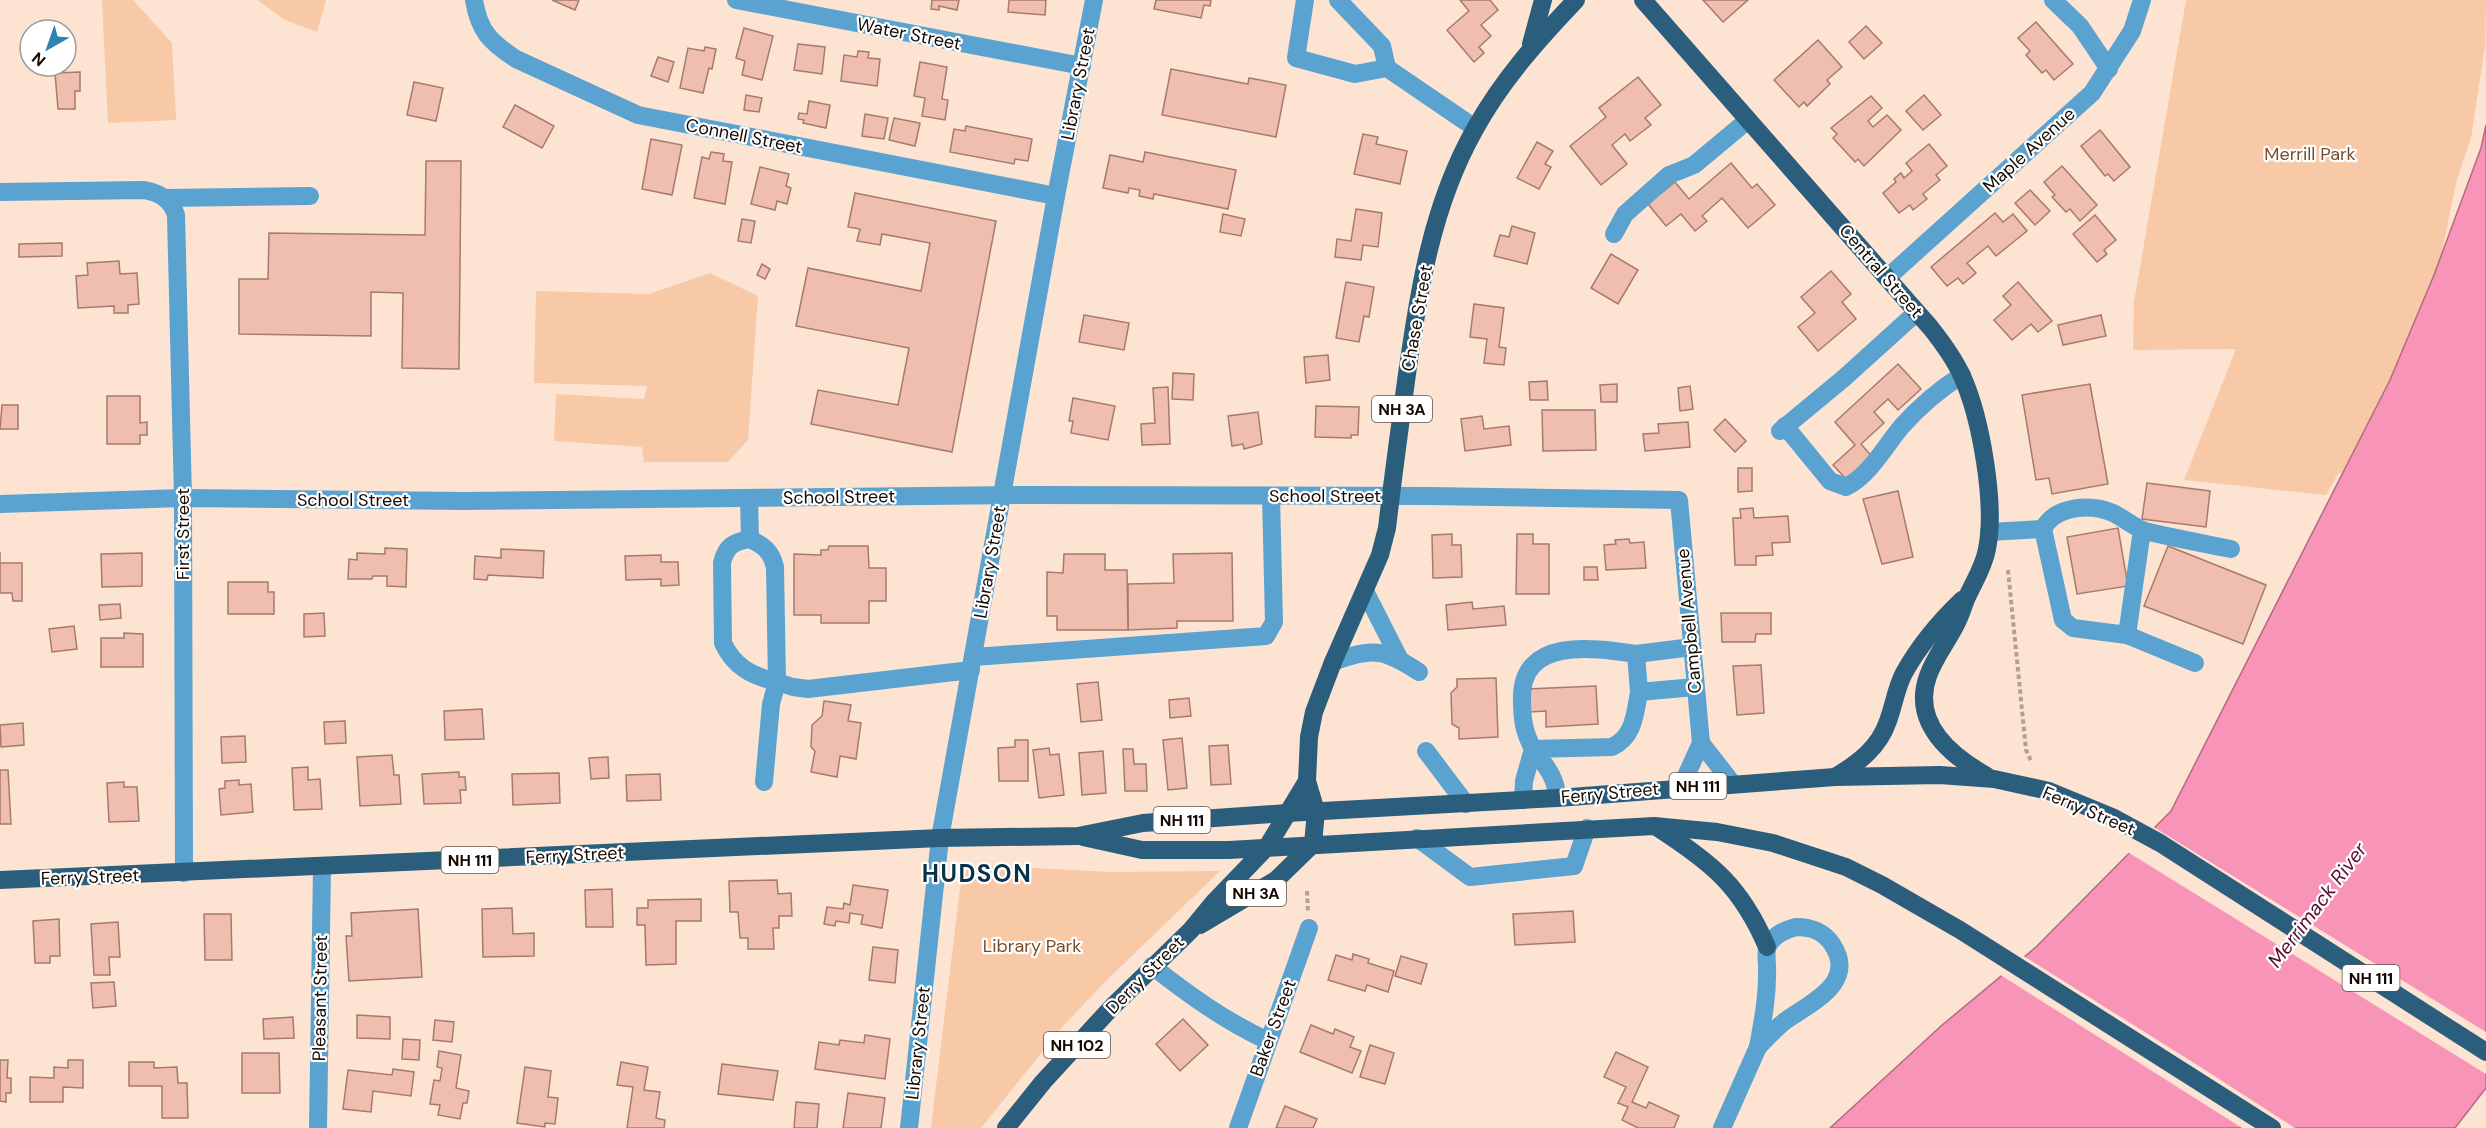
<svg xmlns="http://www.w3.org/2000/svg" width="2486" height="1128" viewBox="0 0 2486 1128" font-family="'DM Sans',sans-serif">
	<style>
		.green { fill: #f7c9a6 }
		.water { fill: #f894b7; stroke: #b46a80; stroke-width: 1.5 }
		.pier { fill: #fde4d2 }
		.building { fill: #efbeaf; stroke: #a77a6c; stroke-width: 1.5 }
		.lines { fill: none; stroke-linecap: round; stroke-linejoin: round }
		.path { stroke: #b49f90; stroke-width: 4; stroke-dasharray: 4.5 3; stroke-linecap: butt }
		.minor { stroke: #5aa2cf; stroke-width: 18 }
		.major { stroke: #2b5e7d; stroke-width: 18 }
		.labels { text-anchor: middle; stroke-width: 4.5; stroke-linejoin: round; paint-order: stroke }
		.shield { fill: #fff; stroke: #5b524d; stroke-width: 1.5 }
		.shield-label { font-size: 16px; font-weight: bold; fill: #150801 }
		.street-label { font-size: 18px; fill: #150801; stroke: #fff }
		.park-label { font-size: 18px; fill: #774d2a; stroke: #fff }
		.water-label { font-size: 20px; font-style: italic; fill: #590b30; stroke: #fff }
		.district-label { font-size: 24px; font-weight: bold; letter-spacing: 1.5px; fill: #083248; stroke: #fff }
	</style>
	<rect width="100%" height="100%" fill="#fde4d2"/>
	<g class="green">
		<path d="M102 0H133L172 43 176 120 108 123Z"/>
		<path d="M257 0H326L317 32 285 20Z"/>
		<path d="M2186 0H2486L2485 47 2471 138 2456 183 2437 277 2349 470 2338 474 2326 495 2184 480 2236 349 2133 350 2134 302Z"/>
		<path d="M710 273 758 296 748 440 728 462H644L642 447 554 441 556 394 644 399 647 386 534 383 536 291 649 294Z"/>
		<path d="M979 865 1109 872 1220 871 1109 978 1063 1026 981 1128H931L961 880 967 869Z"/>
	</g>
	<path class="water" d="M2486 125V1088L2455 1128H1830L1941 1026 2036 947 2171 811 2390 380 2434 275 2481 148Z"/>
	<g class="pier">
		<path d="M2152 826 2486 1032V1074L2126 851Z"/>
		<path d="M2022 955 2202 1068 2295 1128H2242L1999 974Z"/>
	</g>
	<g class="building">
		<path d="M552 0H579L575 10Z"/>
		<path d="M932 0H959L957 10 939 6V10L931 9Z"/>
		<path d="M1009 0H1046L1045 15 1008 12Z"/>
		<path d="M1156 0H1211L1210 6 1204 5 1201 18 1154 9Z"/>
		<path d="M1460 0H1490L1498 10 1481 25 1491 36 1479 47 1484 53 1474 62 1447 30 1469 11Z"/>
		<path d="M1703 0H1748L1723 22Z"/>
		<path d="M2036 22 2073 64 2054 80 2046 70 2042 73 2026 55 2030 51 2018 38Z"/>
		<path d="M1866 26 1882 43 1864 59 1849 42Z"/>
		<path d="M744 28 773 36 762 80 742 75 745 61 736 58Z"/>
		<path d="M1818 40 1842 67 1827 80 1830 84 1807 106 1804 102 1799 107 1774 80Z"/>
		<path d="M798 44 825 47 822 74 794 70Z"/>
		<path d="M705 47 716 49 712 69 709 68 703 93 680 88 688 48 704 51Z"/>
		<path d="M858 51 869 52 868 58 880 59 877 86 841 81 844 55 857 57Z"/>
		<path d="M658 57 674 62 668 82 651 76Z"/>
		<path d="M920 62 947 67 942 99 948 100 945 120 922 116 925 98 914 96Z"/>
		<path d="M1171 69 1248 84 1249 78 1286 85 1276 137 1162 115Z"/>
		<path d="M80 72V91H75V109H58L55 73Z"/>
		<path d="M1638 77 1661 105 1645 118 1651 125 1630 141 1625 134 1612 145 1627 164 1601 185 1570 146 1606 117 1599 108Z"/>
		<path d="M414 82 443 88 436 121 407 115Z"/>
		<path d="M746 95 762 98 759 112 744 110Z"/>
		<path d="M1924 95 1941 115 1923 130 1906 111Z"/>
		<path d="M1871 96 1882 108 1868 121 1873 127 1887 115 1901 130 1864 166 1858 159 1855 162 1833 138 1837 134 1831 128Z"/>
		<path d="M809 101 830 105 826 128 803 123 804 120 798 119 799 113 807 114Z"/>
		<path d="M515 105 554 126 542 148 503 127Z"/>
		<path d="M865 114 888 118 884 139 862 136Z"/>
		<path d="M894 118 920 123 915 146 889 140Z"/>
		<path d="M966 126 1032 139 1028 161 1015 159 1014 164 950 152 954 129 965 131Z"/>
		<path d="M2100 130 2130 167 2114 181 2108 174 2105 176 2081 146Z"/>
		<path d="M1363 134 1378 137 1376 144 1407 151 1400 184 1354 174Z"/>
		<path d="M651 139 682 145 672 195 642 189Z"/>
		<path d="M1537 142 1553 151 1545 164 1551 167 1539 189 1517 178Z"/>
		<path d="M1929 144 1947 166 1936 175 1940 180 1923 194 1927 199 1913 210 1910 205 1899 213 1883 193 1896 182 1894 179 1901 173 1904 178 1912 171 1906 163Z"/>
		<path d="M711 152 724 154 723 161 732 162 725 204 694 198 702 157 709 159Z"/>
		<path d="M1145 152 1236 170 1228 209 1154 194 1153 199 1139 196 1140 190 1129 188 1128 193 1103 188 1110 155 1143 162Z"/>
		<path d="M426 161H461L459 369 402 368 403 293 371 292V336L239 334V279H268L269 233 425 235Z"/>
		<path d="M1731 163 1752 188 1757 184 1775 205 1748 228 1722 198 1702 216 1707 221 1695 231 1681 214 1666 226 1648 204 1675 182 1689 199Z"/>
		<path d="M2062 166 2097 205 2080 221 2070 209 2066 212 2052 197 2055 195 2044 182Z"/>
		<path d="M760 167 789 174 786 186 791 188 787 204 777 201 775 210 751 204Z"/>
		<path d="M2030 190 2050 211 2035 225 2015 203Z"/>
		<path d="M855 193 996 221 952 452 811 424 818 390 898 405 909 348 796 326 808 268 921 291 930 243 882 234 880 245 857 241 860 229 848 227Z"/>
		<path d="M1356 209 1382 213 1378 247 1363 245 1361 260 1335 257 1337 239 1351 241Z"/>
		<path d="M1995 213 2003 222 2013 214 2027 231 1996 256 1988 246 1967 263 1976 273 1963 284 1958 278 1947 286 1931 267Z"/>
		<path d="M1223 214 1245 219 1241 236 1220 232Z"/>
		<path d="M2095 215 2116 240 2104 250 2107 254 2097 262 2073 234Z"/>
		<path d="M742 219 755 221 751 243 738 241Z"/>
		<path d="M1512 226 1535 233 1527 264 1494 256 1500 235 1509 237Z"/>
		<path d="M62 243V256L19 257V244Z"/>
		<path d="M1611 254 1638 270 1618 304 1591 288Z"/>
		<path d="M119 261 120 274 137 273 139 304 128 305V313H114V306L78 308 76 276 88 275 87 263Z"/>
		<path d="M762 264 770 269 765 279 757 275Z"/>
		<path d="M1831 271 1851 294 1842 302 1856 319 1818 351 1798 327 1815 313 1801 297Z"/>
		<path d="M1346 282 1374 287 1369 317 1364 316 1359 342 1336 338Z"/>
		<path d="M2018 282 2052 321 2038 332 2031 324 2012 340 1994 320 2011 305 2003 296Z"/>
		<path d="M1474 304 1504 308 1499 347 1506 348 1504 365 1484 363 1487 339 1470 337Z"/>
		<path d="M1084 315 1129 323 1124 350 1079 342Z"/>
		<path d="M2101 315 2106 336 2063 345 2058 325Z"/>
		<path d="M1328 355 1330 380 1306 383 1304 357Z"/>
		<path d="M1898 364 1921 389 1898 410 1888 399 1874 412 1884 423 1861 444 1874 459 1849 482 1833 465 1855 445 1835 422Z"/>
		<path d="M1173 373 1194 374 1193 400 1172 399Z"/>
		<path d="M1547 381 1548 400H1530L1529 382Z"/>
		<path d="M1617 384V402H1601L1600 385Z"/>
		<path d="M2090 384 2108 484 2052 494 2049 478 2036 480 2022 395Z"/>
		<path d="M1690 386 1693 409 1680 411 1678 388Z"/>
		<path d="M1168 387 1170 444 1142 445 1141 424 1155 423 1153 388Z"/>
		<path d="M107 396H140V423L147 422V435H140V444H107Z"/>
		<path d="M1073 398 1115 406 1108 440 1071 433 1073 421H1069Z"/>
		<path d="M2 405H18V429H0Z"/>
		<path d="M1316 406 1359 407 1358 435H1351V438L1315 437Z"/>
		<path d="M1542 410H1595L1596 450 1543 451Z"/>
		<path d="M1258 412 1262 444 1244 449 1243 444 1232 446 1228 416Z"/>
		<path d="M1482 416 1484 429 1509 426 1511 445 1465 451 1461 419Z"/>
		<path d="M1725 419 1746 441 1735 452 1714 430Z"/>
		<path d="M1688 422 1690 447 1645 451 1643 434 1659 433 1658 424Z"/>
		<path d="M1738 468H1752V491L1738 492Z"/>
		<path d="M2147 483 2210 491 2206 527 2142 519Z"/>
		<path d="M1898 491 1913 557 1882 564 1863 499Z"/>
		<path d="M1753 508 1754 518 1788 516 1790 542 1772 543 1773 555 1756 556V565H1735L1733 518H1741L1740 509Z"/>
		<path d="M2118 528 2128 586 2077 594 2067 537Z"/>
		<path d="M1452 534V545H1461L1462 577 1433 578 1432 535Z"/>
		<path d="M1517 534H1533V544H1549V594H1516Z"/>
		<path d="M1629 539 1630 543 1644 542 1646 568 1606 570 1604 545 1616 544 1615 540Z"/>
		<path d="M829 546H868L869 568H886V601H869V623H821V615H794V554L821 555V550H828Z"/>
		<path d="M2168 546 2266 585 2243 644 2144 606Z"/>
		<path d="M385 548 407 549 406 587 387 586V576H373L372 579H348L349 559 357 560V553L385 554Z"/>
		<path d="M501 549 544 551 543 578 488 575 487 580 474 579 475 556 501 558Z"/>
		<path d="M0 552V563H22V601H13L12 593H0Z"/>
		<path d="M142 553V586L102 587 101 554Z"/>
		<path d="M1232 553 1233 621H1177V628L1128 630V584L1174 583 1173 554Z"/>
		<path d="M1064 554H1105V570H1127L1128 630H1057V616H1047V572L1063 573Z"/>
		<path d="M661 555V562H678L679 585 661 586V579L626 580 625 556Z"/>
		<path d="M1584 567H1597L1598 580H1584Z"/>
		<path d="M228 582H268V592H274V614H228Z"/>
		<path d="M1472 602 1473 609 1504 606 1506 625 1448 630 1446 605Z"/>
		<path d="M120 604 121 618 100 620 99 605Z"/>
		<path d="M324 613 325 636 304 637V614Z"/>
		<path d="M1721 613H1771V634H1756L1755 642H1722Z"/>
		<path d="M74 626 77 649 52 652 49 629Z"/>
		<path d="M124 633 143 634V667H101V638H124Z"/>
		<path d="M1761 665 1764 713 1737 715 1733 666Z"/>
		<path d="M1496 678 1498 737 1459 739V728L1452 724 1451 693 1457 687V679Z"/>
		<path d="M1098 682 1102 720 1081 722 1077 684Z"/>
		<path d="M1596 686 1598 724 1546 727V711L1529 712 1527 689Z"/>
		<path d="M1189 698 1191 716 1170 718 1169 700Z"/>
		<path d="M824 701 851 705 848 721 861 723 856 759 840 756 837 777 811 772 815 751 811 747 812 725 822 716Z"/>
		<path d="M482 709 484 739 445 740 444 711Z"/>
		<path d="M345 721 346 743 325 744 324 722Z"/>
		<path d="M23 723 24 745 1 747 0 725Z"/>
		<path d="M245 736 246 762 222 763 221 737Z"/>
		<path d="M1182 738 1187 788 1168 790 1163 740Z"/>
		<path d="M1015 740H1028V781H999L998 748 1015 747Z"/>
		<path d="M1228 745 1231 784 1211 785 1209 746Z"/>
		<path d="M1049 748 1050 755 1059 754 1064 795 1039 798 1033 750Z"/>
		<path d="M1123 749H1133L1134 764H1146L1147 791H1125Z"/>
		<path d="M1103 751 1106 793 1082 795 1079 753Z"/>
		<path d="M392 755 394 775H399L401 804 360 806 357 757Z"/>
		<path d="M608 757 609 778 591 779 589 758Z"/>
		<path d="M308 767V780L320 779 322 809 294 810 292 768Z"/>
		<path d="M0 770H8L11 824H0Z"/>
		<path d="M459 772V777H465L466 790H460L461 803 424 804 422 774Z"/>
		<path d="M559 773 560 803 513 805 512 774Z"/>
		<path d="M660 774 661 800 627 801 626 775Z"/>
		<path d="M239 780V785L251 784 253 812 221 815 219 789 225 788V781Z"/>
		<path d="M124 782V787H137L139 821 109 822 107 783Z"/>
		<path d="M777 880 778 894 791 893 792 916H779V928H773L774 949H748V938H740L738 912H730L729 881Z"/>
		<path d="M853 885 888 890 882 928 861 924 863 915 850 913 849 923 836 921 835 926 824 924 827 907 843 909 844 903 850 905Z"/>
		<path d="M612 889 613 927H586L585 890Z"/>
		<path d="M701 899V921H676V964L646 965 645 925H637V908H648V900Z"/>
		<path d="M512 908 513 934 534 933V956L483 957 482 909Z"/>
		<path d="M418 909 422 977 349 981 346 936H352L351 913Z"/>
		<path d="M1573 911 1575 942 1515 945 1513 914Z"/>
		<path d="M204 914H231L232 960H205Z"/>
		<path d="M59 919 60 956H50V963H35L33 921Z"/>
		<path d="M118 922 120 957H109L110 975H94L91 924Z"/>
		<path d="M873 947 898 950 895 983 869 980Z"/>
		<path d="M1353 954 1369 959 1368 963 1394 971 1388 992 1367 985 1365 991 1328 980 1336 955 1352 960Z"/>
		<path d="M1401 956 1427 964 1421 984 1395 976Z"/>
		<path d="M114 982 116 1006 93 1008 91 983Z"/>
		<path d="M357 1015 390 1017V1039L357 1038Z"/>
		<path d="M293 1017 294 1038 264 1039 263 1019Z"/>
		<path d="M1183 1019 1208 1045 1180 1071 1156 1044Z"/>
		<path d="M435 1020 454 1022 452 1042 433 1040Z"/>
		<path d="M1311 1025 1333 1034 1335 1029 1354 1037 1350 1047 1361 1051 1352 1073 1300 1052Z"/>
		<path d="M865 1035 890 1039 885 1079 815 1069 819 1042 839 1045 840 1040 864 1043Z"/>
		<path d="M403 1039 420 1040 419 1060 402 1059Z"/>
		<path d="M1370 1045 1394 1053 1385 1084 1360 1077Z"/>
		<path d="M439 1051 461 1055 456 1088 469 1091 467 1103H463L460 1119 438 1115 440 1105 430 1104 434 1080 440 1081 442 1068 437 1067Z"/>
		<path d="M1616 1052 1648 1067 1632 1102 1646 1108 1649 1102 1679 1116 1674 1128H1638L1622 1120 1628 1107 1618 1103 1626 1087 1604 1077Z"/>
		<path d="M242 1053H279L280 1093H242Z"/>
		<path d="M0 1060H8L7 1078H11V1093H6V1102L0 1101Z"/>
		<path d="M68 1060H83V1088L63 1087V1102H30V1077L54 1078V1067L68 1068Z"/>
		<path d="M129 1062H154V1068L177 1067 178 1083H187L188 1118H162V1086H129Z"/>
		<path d="M621 1062 648 1067 644 1090 660 1092 656 1118 665 1120 664 1128H627L633 1087 617 1085Z"/>
		<path d="M722 1064 778 1071 773 1100 718 1094Z"/>
		<path d="M525 1067 551 1071 548 1097 558 1098 555 1124 545 1123V1127L517 1123Z"/>
		<path d="M393 1069 414 1072 411 1096 373 1091 371 1112 343 1109 348 1070 392 1075Z"/>
		<path d="M848 1093 885 1098 881 1128H843Z"/>
		<path d="M796 1102 819 1104 817 1128H794Z"/>
		<path d="M1285 1106 1317 1119 1313 1128H1276Z"/>
	</g>
	<g class="lines">
		<g class="path">
			<path d="M2008 570 2026 750 2032 763"/>
			<path d="M1307 891 1308 912"/>
		</g>
		<g class="minor">
			<path d="M474 0C479 31 490 42 516 59L638 115 1056 196"/>
			<path d="M736 0 1082 66"/>
			<path d="M1305 0 1296 58 1355 74 1387 68 1475 128"/>
			<path d="M1338 0 1382 46 1387 68"/>
			<path d="M2053 0 2080 26 2109 69"/>
			<path d="M0 192 144 190C160 193 171 199 176 215L183 498 184 873"/>
			<path d="M165 198 310 196"/>
			<path d="M1614 234 1625 214 1669 175 1694 165 1748 120"/>
			<path d="M1887 278 2092 93 2132 31 2142 0"/>
			<path d="M1785 426 1830 481 1846 487C1870 475 1885 446 1902 426 1919 407 1940 389 1962 375"/>
			<path d="M1780 431 1844 378 1917 312"/>
			<path d="M749 499 750 539"/>
			<path d="M0 504 183 498 464 501 1024 495 1428 496 1679 500 1701 743 1681 787"/>
			<path d="M2043 529 2063 620 2073 628 2127 635 2142 530"/>
			<path d="M1989 532 2043 529C2055 506 2090 503 2113 513 2124 518 2133 527 2145 531 2173 538 2202 543 2231 549"/>
			<path d="M750 539C764 546 771 551 775 567L777 682C752 676 734 667 723 643L722 563C726 546 733 542 750 539Z"/>
			<path d="M1365 591 1400 660"/>
			<path d="M2127 635 2195 663"/>
			<path d="M974 657 1266 636 1274 622 1271 496"/>
			<path d="M1333 662C1372 648 1383 648 1419 672"/>
			<path d="M1639 692 1636 654 1692 647"/>
			<path d="M1701 743 1733 784"/>
			<path d="M1426 751 1466 804"/>
			<path d="M764 782 771 704 777 682 793 687 808 689 971 670"/>
			<path d="M1557 798C1557 778 1545 765 1533 749L1612 747C1634 737 1635 714 1639 692L1695 687"/>
			<path d="M1523 800 1524 781 1533 749C1524 732 1522 720 1522 700 1520 636 1595 648 1636 654"/>
			<path d="M1417 838 1470 877 1574 866 1587 828"/>
			<path d="M1796 927C1811 927 1823 931 1832 944 1858 983 1810 1003 1785 1021 1775 1029 1767 1038 1758 1047 1763 1020 1768 994 1767 967 1767 960 1765 950 1769 944 1775 934 1785 930 1796 927Z"/>
			<path d="M1152 966C1189 995 1225 1021 1268 1041"/>
			<path d="M318 1128 322 867"/>
			<path d="M909 1128 940 838 1056 196 1094 0"/>
			<path d="M1238 1128 1309 928"/>
			<path d="M1722 1128 1758 1047"/>
		</g>
		<g class="major">
			<path d="M1643 0 1930 327C1942 342 1954 358 1962 376 1981 418 1996 504 1987 549 1984 566 1975 580 1968 595 1964 603 1962 612 1958 620 1949 640 1935 656 1928 676 1911 723 1951 756 1987 776"/>
			<path d="M1531 44 1543 0"/>
			<path d="M1835 777C1858 763 1879 748 1888 721 1894 705 1896 688 1904 673 1919 646 1940 621 1962 600"/>
			<path d="M1658 828C1712 863 1741 886 1767 947"/>
			<path d="M1083 837 1142 850H1229L1654 826 1717 832 1773 843 1846 867 1882 885 1960 930 2272 1128"/>
			<path d="M1313 844 1316 811 1307 781 1309 737 1314 712 1333 662 1380 555 1387 528C1393 477 1400 425 1407 374 1419 289 1432 205 1475 129 1502 80 1538 40 1576 0"/>
			<path d="M0 880 940 838 1078 836 1143 823 1287 813 1557 798 1835 777 1940 775 1994 779 2049 791 2112 817 2160 843 2486 1052"/>
			<path d="M1200 925 1276 880 1313 844"/>
			<path d="M1006 1128 1043 1082 1112 1007 1191 930 1214 902 1267 847 1307 781"/>
		</g>
	</g>
	<g class="labels">
		<g class="shield">
			<rect x="1372" y="396" width="60" height="26" rx="4.5"/>
			<rect x="1669.5" y="773" width="57" height="26" rx="4.5"/>
			<rect x="1153.5" y="807" width="57" height="26" rx="4.5"/>
			<rect x="441.5" y="847" width="57" height="26" rx="4.5"/>
			<rect x="1226" y="880" width="60" height="26" rx="4.5"/>
			<rect x="2342.5" y="965" width="57" height="26" rx="4.5"/>
			<rect x="1044" y="1032" width="66" height="26" rx="4.5"/>
		</g>
		<g class="shield-label">
			<text x="1402" y="415">NH 3A</text>
			<text x="1698" y="792">NH 111</text>
			<text x="1182" y="826">NH 111</text>
			<text x="470" y="866">NH 111</text>
			<text x="1256" y="899">NH 3A</text>
			<text x="2371" y="984">NH 111</text>
			<text x="1077" y="1051">NH 102</text>
		</g>
		<g class="street-label">
			<text transform="translate(909 34) rotate(11)" y="6">Water Street</text>
			<text transform="translate(1078 84) rotate(-79)" y="6">Library Street</text>
			<text transform="translate(744 136) rotate(11)" y="6">Connell Street</text>
			<text transform="translate(2029 150) rotate(-42)" y="6">Maple Avenue</text>
			<text transform="translate(1881 271) rotate(49)" y="6">Central Street</text>
			<text transform="translate(1417 318) rotate(-80)" y="6">Chase Street</text>
			<text x="1325" y="502">School Street</text>
			<text transform="translate(839 497) rotate(-1)" y="6">School Street</text>
			<text x="353" y="506">School Street</text>
			<text transform="translate(183 534) rotate(-90)" y="6">First Street</text>
			<text transform="translate(990 562) rotate(-80)" y="6">Library Street</text>
			<text transform="translate(1689 621) rotate(-95)" y="6">Campbell Avenue</text>
			<text transform="translate(1610 793) rotate(-5)" y="6">Ferry Street</text>
			<text transform="translate(2089 811) rotate(23)" y="6">Ferry Street</text>
			<text transform="translate(575 855) rotate(-3)" y="6">Ferry Street</text>
			<text transform="translate(90 877) rotate(-2)" y="6">Ferry Street</text>
			<text transform="translate(1145 975) rotate(-45)" y="6">Derry Street</text>
			<text transform="translate(320 998) rotate(-89)" y="6">Pleasant Street</text>
			<text transform="translate(1273 1028) rotate(-70)" y="6">Baker Street</text>
			<text transform="translate(918 1043) rotate(-84)" y="6">Library Street</text>
		</g>
		<g class="park-label">
			<text x="2310" y="160">Merrill Park</text>
			<text x="1032" y="952">Library Park</text>
		</g>
		<g class="water-label">
			<text transform="translate(2317 905) rotate(-53)" y="7">Merrimack River</text>
		</g>
		<g class="district-label">
			<text x="977" y="882">HUDSON</text>
		</g>
	</g>
	<g transform="translate(48 48) rotate(220)"><circle r="28" fill="#ffffff" stroke="#a19c99" stroke-width="1.5"/>
	<path d="M0-4.5L10 22L0 15L-10 22Z" fill="#2e83b3"/>
	<text y="-9" font-size="16" font-weight="bold" text-anchor="middle" fill="#150801">N</text>
	</g>
</svg>
